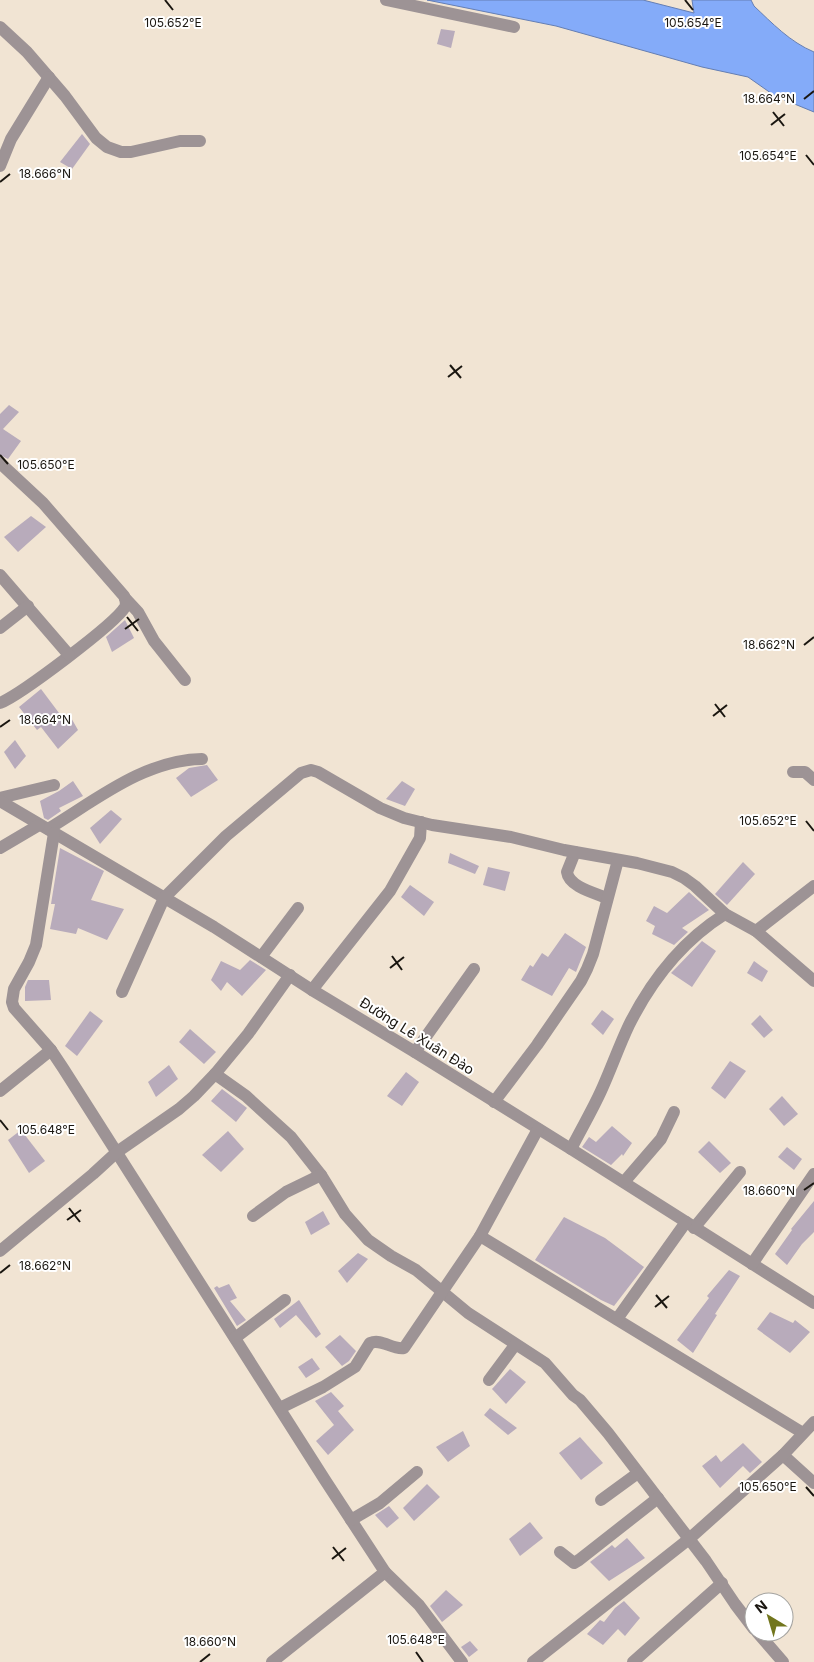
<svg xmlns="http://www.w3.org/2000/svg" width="814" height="1662" viewBox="0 0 814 1662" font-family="Inter,sans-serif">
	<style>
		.water { fill: #84abf9; stroke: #647eb3 }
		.building { fill: #b8abbb }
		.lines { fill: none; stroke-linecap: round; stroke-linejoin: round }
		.minor { stroke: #9d9395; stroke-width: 12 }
		.ticks { fill: none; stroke: #1a1610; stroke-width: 2 }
		.labels { text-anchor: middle; stroke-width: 4; stroke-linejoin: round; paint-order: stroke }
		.street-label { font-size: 14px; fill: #1a1610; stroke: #fff }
		.ticks-label { font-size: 12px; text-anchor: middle; fill: #1a1610; stroke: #fff; stroke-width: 4; stroke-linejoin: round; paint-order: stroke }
	</style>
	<rect width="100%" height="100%" fill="#f1e4d3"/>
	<path class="water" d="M427 0H643L694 13 692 0H751L754 6C772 23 790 42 814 52V112L775 96 748 77 702 67 556 26Z"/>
	<g class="building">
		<path d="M441 29 455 31 451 48 437 44Z"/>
		<path d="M82 134 90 144 72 169 60 162Z"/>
		<path d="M9 405 19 412 3 429 21 441 8 459 0 455V414Z"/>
		<path d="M31 516 46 527 18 552 4 537Z"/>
		<path d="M125 620 134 638 112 652 106 637Z"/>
		<path d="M41 689 65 721 70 716 78 730 58 749 41 727 37 730 19 707Z"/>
		<path d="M15 740 26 756 15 769 4 752Z"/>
		<path d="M207 765 218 780 191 797 176 778 189 768Z"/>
		<path d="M73 781 83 796 59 808 61 811 48 820 44 818 40 801 59 791Z"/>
		<path d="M402 781 415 789 405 806 386 799Z"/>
		<path d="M111 810 122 819 100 844 90 828Z"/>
		<path d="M60 848 104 871 91 900 124 909 107 940 78 928 76 934 50 929 55 904H51Z"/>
		<path d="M450 853 479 866 475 874 448 863Z"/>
		<path d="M743 862 755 874 727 905 715 894Z"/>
		<path d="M488 867 510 872 505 891 483 885Z"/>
		<path d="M410 885 434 902 424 916 401 897Z"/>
		<path d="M689 892 709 910 682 928 688 932 674 945 652 934 655 926 646 921 654 906 667 913Z"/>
		<path d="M565 933 586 947 576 972 569 968 552 996 521 980 530 965 533 967 542 953 548 957Z"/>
		<path d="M702 941 716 951 692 987 671 973Z"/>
		<path d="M250 960 266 970 242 996 227 982 221 991 211 980 221 961 240 970Z"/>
		<path d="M754 961 768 971 762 982 747 973Z"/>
		<path d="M28 980H49L51 1000 25 1001V987Z"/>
		<path d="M602 1010 614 1019 603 1035 591 1024Z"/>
		<path d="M90 1011 103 1021 77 1056 65 1046Z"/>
		<path d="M760 1015 773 1030 764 1038 751 1024Z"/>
		<path d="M190 1029 216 1052 204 1064 179 1042Z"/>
		<path d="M730 1061 746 1071 725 1099 711 1088Z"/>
		<path d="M169 1065 178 1079 156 1097 148 1082Z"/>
		<path d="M406 1072 419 1082 402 1106 387 1096Z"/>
		<path d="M222 1089 247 1108 236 1122 211 1101Z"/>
		<path d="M782 1096 798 1114 784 1126 769 1109Z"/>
		<path d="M612 1126 632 1143 623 1156 622 1154 611 1165 582 1147 589 1137 596 1142Z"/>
		<path d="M21 1130 45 1161 29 1173 8 1140Z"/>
		<path d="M228 1131 244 1149 221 1172 202 1155Z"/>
		<path d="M709 1141 731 1163 720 1173 698 1152Z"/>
		<path d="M787 1147 802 1159 794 1170 778 1157Z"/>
		<path d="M814 1201V1232L802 1244 787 1265 775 1254 792 1230 791 1229Z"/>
		<path d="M323 1211 330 1224 311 1235 305 1222Z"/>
		<path d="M564 1217 605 1238 644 1267 614 1306 601 1300 535 1260Z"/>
		<path d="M358 1253 368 1259 347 1283 338 1271Z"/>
		<path d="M729 1270 740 1276 715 1314 717 1315 693 1353 677 1340 709 1298 707 1296Z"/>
		<path d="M229 1284 237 1298 230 1301 246 1320 237 1326 214 1288 217 1286 219 1288Z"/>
		<path d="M299 1300 321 1334 316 1338 296 1315 280 1328 274 1319Z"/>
		<path d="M770 1312 793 1323 795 1320 810 1332 790 1353 757 1329Z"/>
		<path d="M340 1335 356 1351 349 1361 342 1366 325 1347Z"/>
		<path d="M312 1358 320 1369 306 1378 298 1367Z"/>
		<path d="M510 1369 526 1382 506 1404 492 1389Z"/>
		<path d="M331 1392 344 1406 338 1411 354 1430 328 1455 316 1441 334 1425 315 1401Z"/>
		<path d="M490 1408 517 1428 508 1435 484 1415Z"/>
		<path d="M463 1431 470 1446 448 1462 436 1447Z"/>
		<path d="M580 1437 603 1463 581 1480 559 1453Z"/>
		<path d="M743 1443 762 1462 750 1473 743 1466 720 1488 702 1466 716 1455 721 1462Z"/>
		<path d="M427 1484 440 1497 414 1521 403 1508Z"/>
		<path d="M389 1506 399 1518 387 1528 375 1515Z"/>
		<path d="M530 1522 543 1538 520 1556 509 1539Z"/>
		<path d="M627 1538 645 1558 609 1581 590 1562 612 1545 615 1548Z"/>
		<path d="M446 1590 463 1605 442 1622 430 1606Z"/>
		<path d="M624 1601 640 1618 625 1636 618 1629 603 1645 587 1634 600 1620 604 1622 615 1608Z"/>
		<path d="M470 1641 478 1650 469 1657 461 1647Z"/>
	</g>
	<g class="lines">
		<g class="minor">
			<path d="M386 0 514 27"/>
			<path d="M0 27 27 52 65 96 96 138 107 147 121 152H131L180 141H200"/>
			<path d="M0 166 11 139 49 77"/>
			<path d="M0 463 43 503 124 596C125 599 127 603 125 607 115 624 20 695 0 703"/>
			<path d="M0 575 69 655"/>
			<path d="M125 598 138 612 154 641 185 680"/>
			<path d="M0 628 28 606"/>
			<path d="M793 772H805L814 780"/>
			<path d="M0 798 54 785"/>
			<path d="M0 801 214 927 312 990 415 1052 571 1149 814 1303"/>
			<path d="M48 829C96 800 144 760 202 759"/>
			<path d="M54 833 36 945 29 962 14 989 12 1002 14 1008 51 1050 63 1068 325 1480 385 1572 419 1605 462 1662"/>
			<path d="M0 848 39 825"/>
			<path d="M575 852 567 872C569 887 595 893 607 898"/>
			<path d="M756 931 814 886"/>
			<path d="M261 957 298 908"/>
			<path d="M312 990 390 891 420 838 421 822"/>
			<path d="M122 992 164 898 226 836 301 773 311 770 318 772 380 808 404 818 432 825 511 837 564 850 637 863 672 872 684 878 695 886 725 914 756 931 814 981"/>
			<path d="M415 1052 474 969"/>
			<path d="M215 1074 246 1096 291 1137 321 1175 345 1214 368 1240 391 1256 416 1270 468 1313 545 1363 573 1395 580 1400 608 1433 706 1561 735 1604 754 1629"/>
			<path d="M0 1091 51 1050"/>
			<path d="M494 1102 537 1045 581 981 587 969 593 954 618 860"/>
			<path d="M571 1149C581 1129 592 1111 601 1091 611 1069 619 1046 629 1025 652 979 682 941 725 914"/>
			<path d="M624 1182 661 1139 674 1112"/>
			<path d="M253 1216 286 1192 321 1175"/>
			<path d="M694 1228 740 1172"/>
			<path d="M480 1236 803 1433"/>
			<path d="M0 1251 93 1174 117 1152 179 1109 194 1096 215 1074 248 1034 290 975"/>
			<path d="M752 1264 814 1174"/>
			<path d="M617 1319 686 1222"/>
			<path d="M235 1338 285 1300"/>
			<path d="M489 1380 515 1345"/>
			<path d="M280 1408 323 1387 355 1367 370 1343C382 1338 392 1350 404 1348L480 1236 538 1129"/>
			<path d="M783 1455 814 1483"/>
			<path d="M601 1500 638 1473"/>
			<path d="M351 1520 380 1503 417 1472"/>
			<path d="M560 1552 574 1563 579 1560 658 1498"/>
			<path d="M757 1632 783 1662"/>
			<path d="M272 1662 385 1572"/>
			<path d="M533 1662 689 1539 783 1455 814 1422"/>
			<path d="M633 1662 722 1583"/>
		</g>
	</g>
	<path class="ticks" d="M165 0 173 10M685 0 693 10M804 99 814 91M773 112 784 126M771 125 785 114M806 155 814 165M0 182 10 174M450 365 461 378M448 377 462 366M0 455 8 464M127 617 138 631M125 629 139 619M804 645 814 637M715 704 725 717M713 716 727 705M0 727 10 720M806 821 814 831M392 956 402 970M390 968 404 957M0 1120 8 1130M804 1190 814 1183M69 1208 80 1222M67 1220 81 1210M0 1273 10 1265M656 1295 667 1308M655 1307 669 1296M806 1487 814 1496M333 1547 344 1561M332 1559 346 1548M416 1652 423 1662M200 1662 210 1654"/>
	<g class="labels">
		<g class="street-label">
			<text transform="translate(417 1036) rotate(32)" y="5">Đường Lê Xuân Đào</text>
		</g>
	</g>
	<g class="ticks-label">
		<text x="173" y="27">105.652°E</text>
		<text x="693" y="27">105.654°E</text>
		<text x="769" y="103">18.664°N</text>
		<text x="768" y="160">105.654°E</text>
		<text x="45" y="178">18.666°N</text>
		<text x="46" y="469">105.650°E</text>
		<text x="769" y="649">18.662°N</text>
		<text x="45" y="724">18.664°N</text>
		<text x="768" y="825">105.652°E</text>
		<text x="46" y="1134">105.648°E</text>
		<text x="769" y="1195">18.660°N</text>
		<text x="45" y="1270">18.662°N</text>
		<text x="768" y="1491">105.650°E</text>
		<text x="416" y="1644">105.648°E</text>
		<text x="210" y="1646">18.660°N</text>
	</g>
	<g transform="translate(769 1617) rotate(322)"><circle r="24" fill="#ffffff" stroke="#a3a29f"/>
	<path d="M0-4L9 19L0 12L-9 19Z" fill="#72761d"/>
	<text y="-8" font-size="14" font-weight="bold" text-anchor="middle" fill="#1a1610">N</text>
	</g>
</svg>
